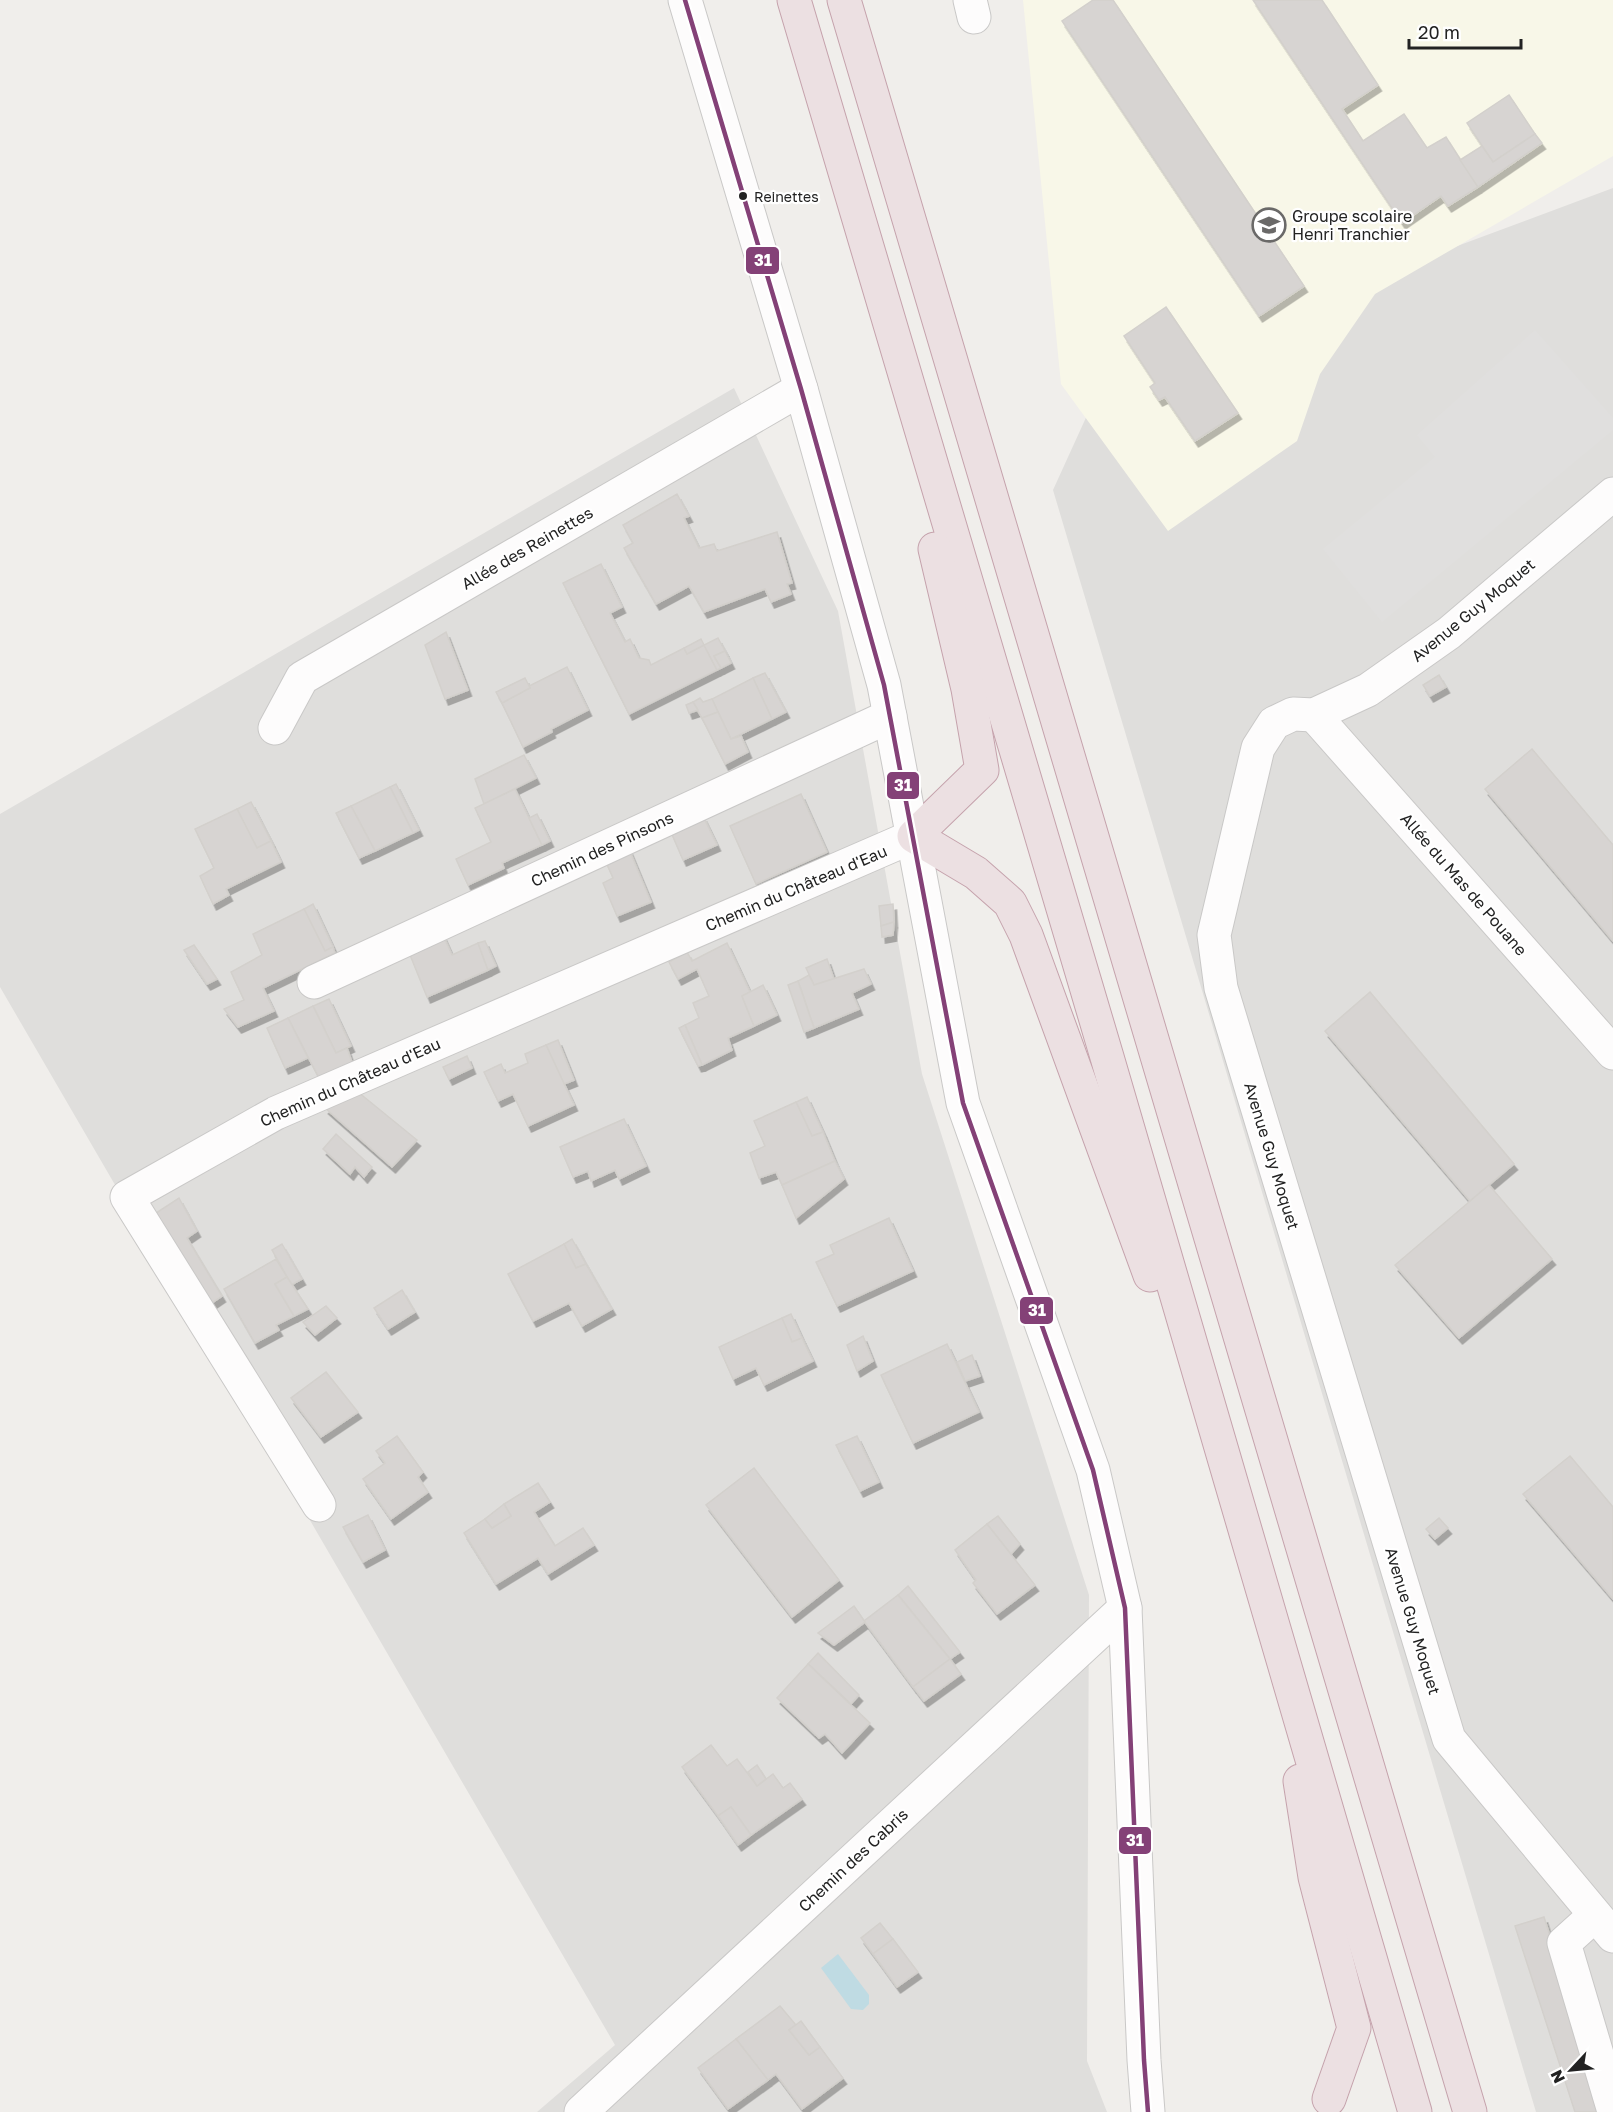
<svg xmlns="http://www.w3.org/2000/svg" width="1613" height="2112" font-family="'Golos Text',sans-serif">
<defs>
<filter id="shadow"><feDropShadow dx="3.5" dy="6" stdDeviation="0" flood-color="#0004"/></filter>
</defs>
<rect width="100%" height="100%" fill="#f0eeeb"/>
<g fill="#dfdedc">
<path d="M1613,188V2112H1536L1053,490L1130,321L1245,325Z"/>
<path d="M734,388L838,611L922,1074L1089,1595L1087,2061L1107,2112H537L615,2045L0,987V814Z"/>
</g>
<path fill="#f8f7e8" d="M1023,0H1613V156L1375,294L1320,374L1297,441L1168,531L1061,384Z"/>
<path fill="#e0dfde" d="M1535,330L1613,418V430L1382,622L1323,549L1435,457L1417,435Z"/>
<path fill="#bfdbe3" d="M838,1954L869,1995V2004L863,2010L851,2009L821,1968Z"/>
<g fill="#d7d4d2" stroke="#d3d0cc" stroke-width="1.5" filter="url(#shadow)">
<path d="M1093,0H1113L1304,286L1259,316L1062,21Z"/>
<path d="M1253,0H1322L1378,85L1342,109L1363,141L1404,114L1427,148L1446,137L1478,187L1448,206L1441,196L1402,223Z"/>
<path d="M1509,95L1535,134L1493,162L1467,123Z"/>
<path d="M1535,134L1542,143L1478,187L1460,160L1482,146L1493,162Z"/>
<path d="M1166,307L1238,413L1195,441L1165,397L1159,400L1150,387L1155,383L1124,336Z"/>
<path d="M677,494L689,516L684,518L699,548L714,544L717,551L777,532L792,583L787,584L791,594L771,602L765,589L704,612L689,586L656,604L624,548L633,543L623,525Z"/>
<path d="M601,564L622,607L610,613L625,642L630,639L639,658L649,660L651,665L684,648L687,654L704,645L717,670L629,714L563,583Z"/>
<path d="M446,632L468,690L445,699L425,645Z"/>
<path d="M718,638L725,651L714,656L721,668L717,670L704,645Z"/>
<path d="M701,639L704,645L687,654L684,648Z"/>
<path d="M725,651L731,663L721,668L714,656Z"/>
<path d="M567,667L588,710L551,729L552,732L523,747L502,703L530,688L529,686Z"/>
<path d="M765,673L786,712L772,719L753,678Z"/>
<path d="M1439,675L1446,687L1430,696L1423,685Z"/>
<path d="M525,678L530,688L502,703L496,692Z"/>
<path d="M753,678L772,719L731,739L712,699Z"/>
<path d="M700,698L703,702L712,699L718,712L702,718L693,702Z"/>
<path d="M693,702L698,710L689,713L686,705Z"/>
<path d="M718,712L731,739L741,736L748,752L725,764L702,718Z"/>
<path d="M1532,749L1613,845V941L1485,789Z"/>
<path d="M524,755L536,778L484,804L475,779Z"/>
<path d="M396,784L419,830L413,833L390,787Z"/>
<path d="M390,787L413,833L375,851L351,806Z"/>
<path d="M515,789L542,845L502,863L504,868L468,885L456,859L491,842L475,808Z"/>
<path d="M801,794L827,852L756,884L730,826Z"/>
<path d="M251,802L271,841L257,848L237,809Z"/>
<path d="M351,806L375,851L359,858L336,813Z"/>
<path d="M237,809L257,848L271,841L281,862L226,889L229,895L213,904L200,876L214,868L195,829Z"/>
<path d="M537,814L550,841L542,845L529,818Z"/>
<path d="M703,816L717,845L683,860L670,830Z"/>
<path d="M629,849L651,902L617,916L603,883L613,878L605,860Z"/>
<path d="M313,904L333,947L325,951L304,909Z"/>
<path d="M893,904L894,922L881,926L879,906Z"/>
<path d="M304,909L325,951L333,947L335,953L263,988L274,1011L238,1027L224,1009L244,1000L231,972L262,955L253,934Z"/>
<path d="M894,922L893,935L882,937L881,926Z"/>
<path d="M443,935L452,955L478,943L488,970L427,997L408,950Z"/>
<path d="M485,941L496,966L488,970L478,943Z"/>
<path d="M727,943L750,992L742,996L754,1026L728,1038L732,1050L702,1065L685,1025L699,1018L693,1003L709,996L697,969L678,979L669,962L687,952L692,961Z"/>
<path d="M194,945L217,979L207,984L184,950Z"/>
<path d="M827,959L834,979L814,985L806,968Z"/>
<path d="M864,969L871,984L852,993L859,1009L814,1028L798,981L809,975L814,985Z"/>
<path d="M798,981L814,1028L804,1032L788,985Z"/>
<path d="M763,985L777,1015L754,1026L742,996Z"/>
<path d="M1370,992L1514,1164L1470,1201L1325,1031Z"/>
<path d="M329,999L351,1046L336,1053L313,1006Z"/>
<path d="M313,1006L336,1053L347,1048L352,1062L319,1078L288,1018Z"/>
<path d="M288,1018L308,1058L285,1068L267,1028Z"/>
<path d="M685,1025L702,1065L698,1066L679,1028Z"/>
<path d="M558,1040L574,1080L564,1084L546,1045Z"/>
<path d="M546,1045L574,1105L528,1126L513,1094L498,1101L484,1072L501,1064L505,1073L528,1063L525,1054Z"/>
<path d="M467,1056L472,1068L449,1079L443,1067Z"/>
<path d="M347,1083L417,1140L392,1167L325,1108Z"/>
<path d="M807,1097L823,1132L812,1136L796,1102Z"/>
<path d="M796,1102L812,1136L823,1132L835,1161L782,1185L776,1172L759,1178L750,1153L765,1146L754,1121Z"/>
<path d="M624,1119L646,1166L619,1179L615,1170L591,1181L588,1171L573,1177L560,1147Z"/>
<path d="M336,1134L372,1167L364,1177L355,1167L350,1174L323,1149Z"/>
<path d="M835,1161L844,1179L796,1218L782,1185Z"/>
<path d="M1489,1185L1552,1259L1459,1338L1395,1265Z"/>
<path d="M179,1198L197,1231L187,1238L222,1296L209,1305L153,1215Z"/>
<path d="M889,1218L913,1271L837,1306L816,1262L834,1254L830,1245Z"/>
<path d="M572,1239L586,1264L576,1268L564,1244Z"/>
<path d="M282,1244L302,1279L293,1284H291L272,1250Z"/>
<path d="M564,1244L576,1268L586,1264L612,1309L582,1326L569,1303L533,1321L508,1274Z"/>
<path d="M276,1259L287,1277L275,1284L294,1316L276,1325L279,1330L255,1343L224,1289Z"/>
<path d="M287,1277L308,1309L294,1316L275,1284Z"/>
<path d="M402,1290L415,1312L388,1329L374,1308Z"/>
<path d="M326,1306L337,1318L315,1335L303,1322Z"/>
<path d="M791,1314L802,1338L792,1342L782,1318Z"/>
<path d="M782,1318L792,1342L802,1338L813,1361L764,1385L756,1368L733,1379L719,1347Z"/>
<path d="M863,1336L873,1361L857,1371L847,1345Z"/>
<path d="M947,1344L979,1412L913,1443L881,1375Z"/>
<path d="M972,1355L980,1376L965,1381L957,1362Z"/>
<path d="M326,1372L358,1412L321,1437L291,1398Z"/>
<path d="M397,1436L423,1472L418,1477L428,1492L391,1519L363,1479L385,1463L376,1451Z"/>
<path d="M857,1436L879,1482L860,1491L836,1445Z"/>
<path d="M1570,1456L1613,1507V1599L1523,1494Z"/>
<path d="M754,1468L839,1580L792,1617L706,1505Z"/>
<path d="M538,1483L550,1502L534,1512L555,1546L583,1528L594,1545L548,1574L538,1558L496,1584L464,1533L485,1519L492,1528L511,1516L504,1504Z"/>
<path d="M504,1504L511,1516L492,1528L485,1519Z"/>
<path d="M368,1515L385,1550L363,1562L343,1527Z"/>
<path d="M998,1516L1020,1544L1011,1554L987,1524Z"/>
<path d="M1439,1518L1448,1528L1435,1539L1426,1529Z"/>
<path d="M987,1524L1035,1585L997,1614L973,1583L976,1580L955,1550Z"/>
<path d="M908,1586L960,1652L950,1659L898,1595Z"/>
<path d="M898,1595L950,1659L913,1687L864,1621Z"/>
<path d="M854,1606L865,1622L834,1645L818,1633Z"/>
<path d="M818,1653L859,1695L851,1704L808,1664Z"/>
<path d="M950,1659L961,1674L924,1701L913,1687Z"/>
<path d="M808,1664L870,1723L842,1753L825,1734L819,1738L777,1698Z"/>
<path d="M711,1745L727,1766L737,1759L757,1786L773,1774L783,1788L790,1783L802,1799L751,1835L731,1807L718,1816L682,1767Z"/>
<path d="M757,1765L766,1779L757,1786L748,1772Z"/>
<path d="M731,1807L751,1835L738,1845L718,1816Z"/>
<path d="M1544,1917L1605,2112H1575L1515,1926Z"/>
<path d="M880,1923L893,1939L873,1954L861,1938Z"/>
<path d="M893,1939L918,1972L897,1987L873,1954Z"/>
<path d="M780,2006L796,2025L789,2030L809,2055L820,2047L843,2078L802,2109L776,2074L768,2080L736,2039Z"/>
<path d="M801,2021L820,2047L809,2055L789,2030Z"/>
<path d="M736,2039L768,2080L728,2109L698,2068Z"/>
</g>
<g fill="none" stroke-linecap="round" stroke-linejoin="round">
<g stroke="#c9c8c7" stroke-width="35">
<g id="minor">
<path d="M685,0L801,389L884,685L963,1103L1093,1470L1125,1608L1144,2060L1148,2112"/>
<path d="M970,0L974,17"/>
<path d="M1613,494L1449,633L1368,690L1314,715L1293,714L1274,723L1258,748L1214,935L1221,988L1449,1739L1613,1936"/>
<path d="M1314,715L1613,1053"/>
<path d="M275,728L302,678L801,389"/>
<path d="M314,982L890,716"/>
<path d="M319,1505L127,1197L276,1113L914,836"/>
<path d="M1595,1915L1564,1943L1613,2108"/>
<path d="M581,2112L1125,1608"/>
</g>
</g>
<g stroke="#c5a2ac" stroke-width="35">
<g id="highway">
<path d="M794,0L1107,1057L1415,2112"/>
<path d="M844,0L1470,2112"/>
<path d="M935,549L968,689L982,770L914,836L976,873L1010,903L1026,935L1150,1275"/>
<path d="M1300,1781L1315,1877L1354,2028L1329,2099"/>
</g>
</g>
<use href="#minor" stroke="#fdfcfc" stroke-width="33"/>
<use href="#highway" stroke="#ece0e2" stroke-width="33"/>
<g stroke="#fff" stroke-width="9">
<path id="bus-1" d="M685,0L801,389L884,685L963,1103L1093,1470L1125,1608L1144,2060L1148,2112"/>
</g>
<use href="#bus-1" stroke="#844177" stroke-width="4.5"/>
</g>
<defs>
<g id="school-ring" transform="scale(1.725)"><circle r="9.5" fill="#fff" stroke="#6a6968" stroke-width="1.5"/><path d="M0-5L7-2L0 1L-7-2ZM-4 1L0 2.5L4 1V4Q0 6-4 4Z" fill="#6a6968"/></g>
</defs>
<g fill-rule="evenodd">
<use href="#school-ring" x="1269" y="225"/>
</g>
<circle fill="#222" stroke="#fff" stroke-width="2" cx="743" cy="196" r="5"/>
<g text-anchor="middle" stroke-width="4.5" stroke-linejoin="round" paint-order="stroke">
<g font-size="14" fill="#222" stroke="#fff" text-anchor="start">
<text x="754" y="202">Reinettes</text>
</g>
<g font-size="16" fill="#222" stroke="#fff" text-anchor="start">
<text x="1292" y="222">Groupe scolaire<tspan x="1292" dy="18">Henri Tranchier</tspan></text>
</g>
<g font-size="16" fill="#222" stroke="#fff">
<text transform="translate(527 548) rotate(-30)" y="6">Allée des Reinettes</text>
<text transform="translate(1473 610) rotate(-39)" y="6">Avenue Guy Moquet</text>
<text transform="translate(602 849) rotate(-25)" y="6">Chemin des Pinsons</text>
<text transform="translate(1464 884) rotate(49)" y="6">Allée du Mas de Pouane</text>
<text transform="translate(796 888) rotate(-23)" y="6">Chemin du Château d'Eau</text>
<text transform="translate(350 1082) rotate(-24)" y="6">Chemin du Château d'Eau</text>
<text transform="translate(1272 1156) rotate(73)" y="6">Avenue Guy Moquet</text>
<text transform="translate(1413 1621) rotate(73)" y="6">Avenue Guy Moquet</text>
<text transform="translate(853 1860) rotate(-43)" y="6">Chemin des Cabris</text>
</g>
</g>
<g stroke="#fff" stroke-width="2">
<rect x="745" y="246" width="35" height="29" rx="6" fill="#844177"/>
<rect x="886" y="771" width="34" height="29" rx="6" fill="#844177"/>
<rect x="1019" y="1296" width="35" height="29" rx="6" fill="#844177"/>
<rect x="1118" y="1826" width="34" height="29" rx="6" fill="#844177"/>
</g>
<g font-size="16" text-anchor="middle" font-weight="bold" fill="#fff">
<text x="763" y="266">31</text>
<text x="903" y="791">31</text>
<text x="1037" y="1316">31</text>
<text x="1135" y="1846">31</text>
</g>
<g transform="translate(1571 2070) rotate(244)" stroke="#ffffff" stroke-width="4.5" paint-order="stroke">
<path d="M0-4.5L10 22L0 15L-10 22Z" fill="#222222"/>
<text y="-9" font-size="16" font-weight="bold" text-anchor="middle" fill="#222222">N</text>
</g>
<path d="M1409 39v9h112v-9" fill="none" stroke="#222222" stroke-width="3"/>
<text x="1418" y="39" font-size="18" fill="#222222" stroke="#ffffff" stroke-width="4.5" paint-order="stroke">20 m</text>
</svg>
